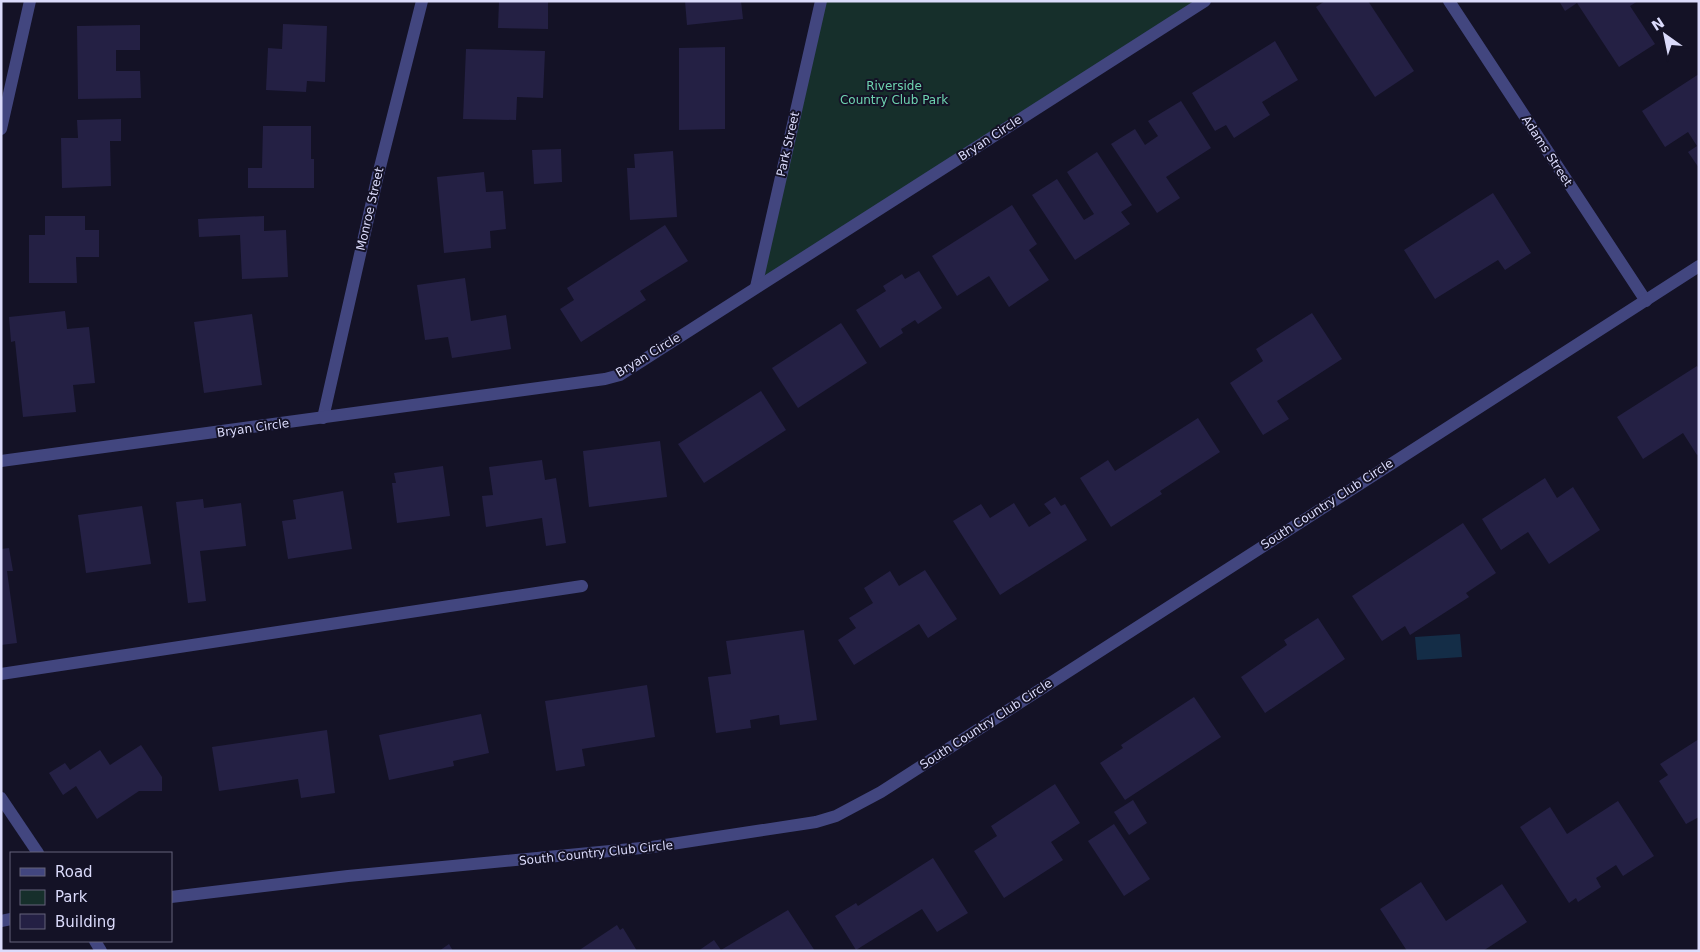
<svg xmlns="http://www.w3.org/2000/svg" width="1700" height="952" font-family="'DejaVu Sans',sans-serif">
<rect width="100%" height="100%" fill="#141226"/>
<path fill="#162f2b" d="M822,1H1205L756,287Z"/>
<path fill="#142d47" d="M1460,634L1462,657L1417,660L1415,637Z"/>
<g fill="#242044">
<path d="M499,1H548V29L498,28Z"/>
<path d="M685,1H741L743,19L687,25Z"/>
<path d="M1325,1H1368L1414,71L1375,97L1316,7Z"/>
<path d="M1559,1H1638L1630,6L1655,44L1619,67L1577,3L1565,11Z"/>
<path d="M283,24L327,26L325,82L307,81L306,92L266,90L268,48L282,49Z"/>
<path d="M140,25V50H116V71H140L141,98L78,99L77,26Z"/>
<path d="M1275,41L1298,80L1262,102L1270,115L1234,138L1226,125L1215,131L1192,93Z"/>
<path d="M725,47V129L679,130V48Z"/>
<path d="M466,49L545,51L543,98L517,97L516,120L463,119Z"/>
<path d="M1699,74V168L1688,152L1697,146L1688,132L1665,147L1642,111Z"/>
<path d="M1181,101L1211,148L1166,177L1180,198L1157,213L1111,144L1135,129L1145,145L1158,136L1148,121Z"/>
<path d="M121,119V141H110L111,186L62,188L61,138H78L77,120Z"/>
<path d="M263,126H311V159H314V188H248V168H262Z"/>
<path d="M561,149L562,182L534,184L532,150Z"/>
<path d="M673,151L677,217L630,220L627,168H635L634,154Z"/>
<path d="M1097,152L1132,205L1121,212L1130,224L1075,260L1032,195L1057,179L1084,220L1094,214L1067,172Z"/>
<path d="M484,172L486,192L503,191L506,229L490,231L491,248L444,253L437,177Z"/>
<path d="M1493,193L1531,253L1505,270L1498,260L1435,299L1404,250Z"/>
<path d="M1012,205L1037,244L1029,250L1049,280L1009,307L989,276L957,296L932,256Z"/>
<path d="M45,216H85V230H99V257H76L77,283H29V235H45Z"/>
<path d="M264,216V231L286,230L288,277L242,279L240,235L199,237L198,219Z"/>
<path d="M665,225L688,261L640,291L646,300L581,342L560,309L574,300L567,288Z"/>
<path d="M919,271L942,308L918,324L915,320L901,329L903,333L880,348L856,310L886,291L883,286L902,274L905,279Z"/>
<path d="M465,278L471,321L506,315L511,349L452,358L448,337L425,340L417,285Z"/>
<path d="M65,311L67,329L89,327L95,383L73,385L76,412L23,417L15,341L11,342L9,317Z"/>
<path d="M1312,313L1342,359L1277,401L1289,419L1263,435L1230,383L1263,361L1256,349Z"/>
<path d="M252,314L262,385L204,393L194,322Z"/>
<path d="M841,323L867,363L798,408L772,368Z"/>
<path d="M1697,366L1699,369V454L1697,455L1683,433L1643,459L1617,417Z"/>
<path d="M761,391L786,430L704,483L678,444Z"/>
<path d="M1198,418L1220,452L1160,491L1162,494L1111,527L1080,478L1108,460L1115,471Z"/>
<path d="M660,441L667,497L589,507L583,451Z"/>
<path d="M542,460L545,480L556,478L566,543L546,546L542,518L486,527L482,496L493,495L489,467Z"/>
<path d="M443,466L450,516L397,523L392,483H396L394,473Z"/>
<path d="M1545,478L1557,498L1573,487L1600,530L1549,564L1528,532L1501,550L1482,519Z"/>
<path d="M343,491L352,549L288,559L282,521L296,519L293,500Z"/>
<path d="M1055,497L1061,506L1065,504L1087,540L1000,595L953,521L981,504L990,518L1014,503L1029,527L1051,513L1044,504Z"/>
<path d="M203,499L204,508L241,503L246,546L200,551L206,601L188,603L176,502Z"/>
<path d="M142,506L151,564L86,573L78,515Z"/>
<path d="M1463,523L1496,573L1466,593L1469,597L1410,635L1405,626L1382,641L1352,596Z"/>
<path d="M9,548L13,571H7L17,643L1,645V549Z"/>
<path d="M925,570L957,619L928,638L919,624L854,665L838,640L856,628L849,618L873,603L864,588L890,571L899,586Z"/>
<path d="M1318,618L1345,659L1265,713L1241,677L1287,645L1284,640Z"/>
<path d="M804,630L817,720L780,725L779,715L750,720L751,728L716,733L708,677L731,674L726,641Z"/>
<path d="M647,685L655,737L582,749L585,766L556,771L545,701Z"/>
<path d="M1194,697L1221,737L1125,800L1100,763L1123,748L1121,745Z"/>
<path d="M481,714L489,753L453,761L454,766L389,780L379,735Z"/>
<path d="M327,730L335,793L301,798L298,779L219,791L212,747Z"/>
<path d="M1699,739V817L1686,824L1659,781L1668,775L1660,764Z"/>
<path d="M141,745L162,777V791H139L97,819L76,786L63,795L49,773L65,763L70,770L100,750L110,765Z"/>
<path d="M1055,784L1080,823L1051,842L1063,860L1004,898L974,851L997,836L991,826Z"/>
<path d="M1133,800L1147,823L1129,835L1114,812Z"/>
<path d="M1618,801L1654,856L1623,876L1616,865L1596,878L1601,887L1578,902L1576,898L1569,903L1520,827L1550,807L1567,834Z"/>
<path d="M1114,824L1150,879L1124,896L1088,841Z"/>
<path d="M933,858L968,913L937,932L922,909L856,950L835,916L856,903L858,906Z"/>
<path d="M1421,882L1446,921L1502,884L1527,922L1483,951H1407L1380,909Z"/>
<path d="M788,910L815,951H698L714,940L721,950Z"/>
<path d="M617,925L620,930L623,928L637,951H578Z"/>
<path d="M449,944L453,951H439Z"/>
</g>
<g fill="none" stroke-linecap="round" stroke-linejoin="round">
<g stroke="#42467f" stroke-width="12">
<path d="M1449,1L1646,301"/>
<path d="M1,129L30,1"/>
<path d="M756,287L821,1"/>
<path d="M323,418L378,175L422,1"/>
<path d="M1,461L605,379L620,375L1205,1"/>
<path d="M1,674L582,586"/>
<path d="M1,798L38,853"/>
<path d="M171,897L348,876L652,847L816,822L836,816L881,792L1699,266"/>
<path d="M1,921L11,919"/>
<path d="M95,941L101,951"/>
</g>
</g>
<g text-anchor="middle" stroke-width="4" stroke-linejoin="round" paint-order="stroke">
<g font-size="12" fill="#6ed4b0" stroke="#141226">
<text x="894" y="90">Riverside<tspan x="894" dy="14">Country Club Park</tspan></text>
</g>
<g font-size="12" fill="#dbdbfb" stroke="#141226">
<text transform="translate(990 138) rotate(-33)" y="4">Bryan Circle</text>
<text transform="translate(788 144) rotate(-77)" y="4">Park Street</text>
<text transform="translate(1547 151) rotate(57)" y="4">Adams Street</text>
<text transform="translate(370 209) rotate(-77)" y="4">Monroe Street</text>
<text transform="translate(648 355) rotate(-31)" y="4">Bryan Circle</text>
<text transform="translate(253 428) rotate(-8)" y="4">Bryan Circle</text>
<text transform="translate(1327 504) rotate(-33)" y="4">South Country Club Circle</text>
<text transform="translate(986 724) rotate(-33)" y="4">South Country Club Circle</text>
<text transform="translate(596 853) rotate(-6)" y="4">South Country Club Circle</text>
</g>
</g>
<rect width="1700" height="952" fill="none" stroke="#dbdbfb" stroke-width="5"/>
<rect x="10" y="852" width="162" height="90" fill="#141226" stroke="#64627b"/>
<rect x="20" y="868" width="25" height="8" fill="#42467f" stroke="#64627b"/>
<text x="55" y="877" font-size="15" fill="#dbdbfb">Road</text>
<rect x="20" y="890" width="25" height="15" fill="#162f2b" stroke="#64627b"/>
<text x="55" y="902" font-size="15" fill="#dbdbfb">Park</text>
<rect x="20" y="914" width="25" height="15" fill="#242044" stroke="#64627b"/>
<text x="55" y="927" font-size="15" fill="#dbdbfb">Building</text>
<g transform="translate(1665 35) rotate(327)" stroke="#141226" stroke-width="4" paint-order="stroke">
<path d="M0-4L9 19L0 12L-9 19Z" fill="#dbdbfb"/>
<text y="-8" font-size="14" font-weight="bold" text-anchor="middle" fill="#dbdbfb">N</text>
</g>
</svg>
